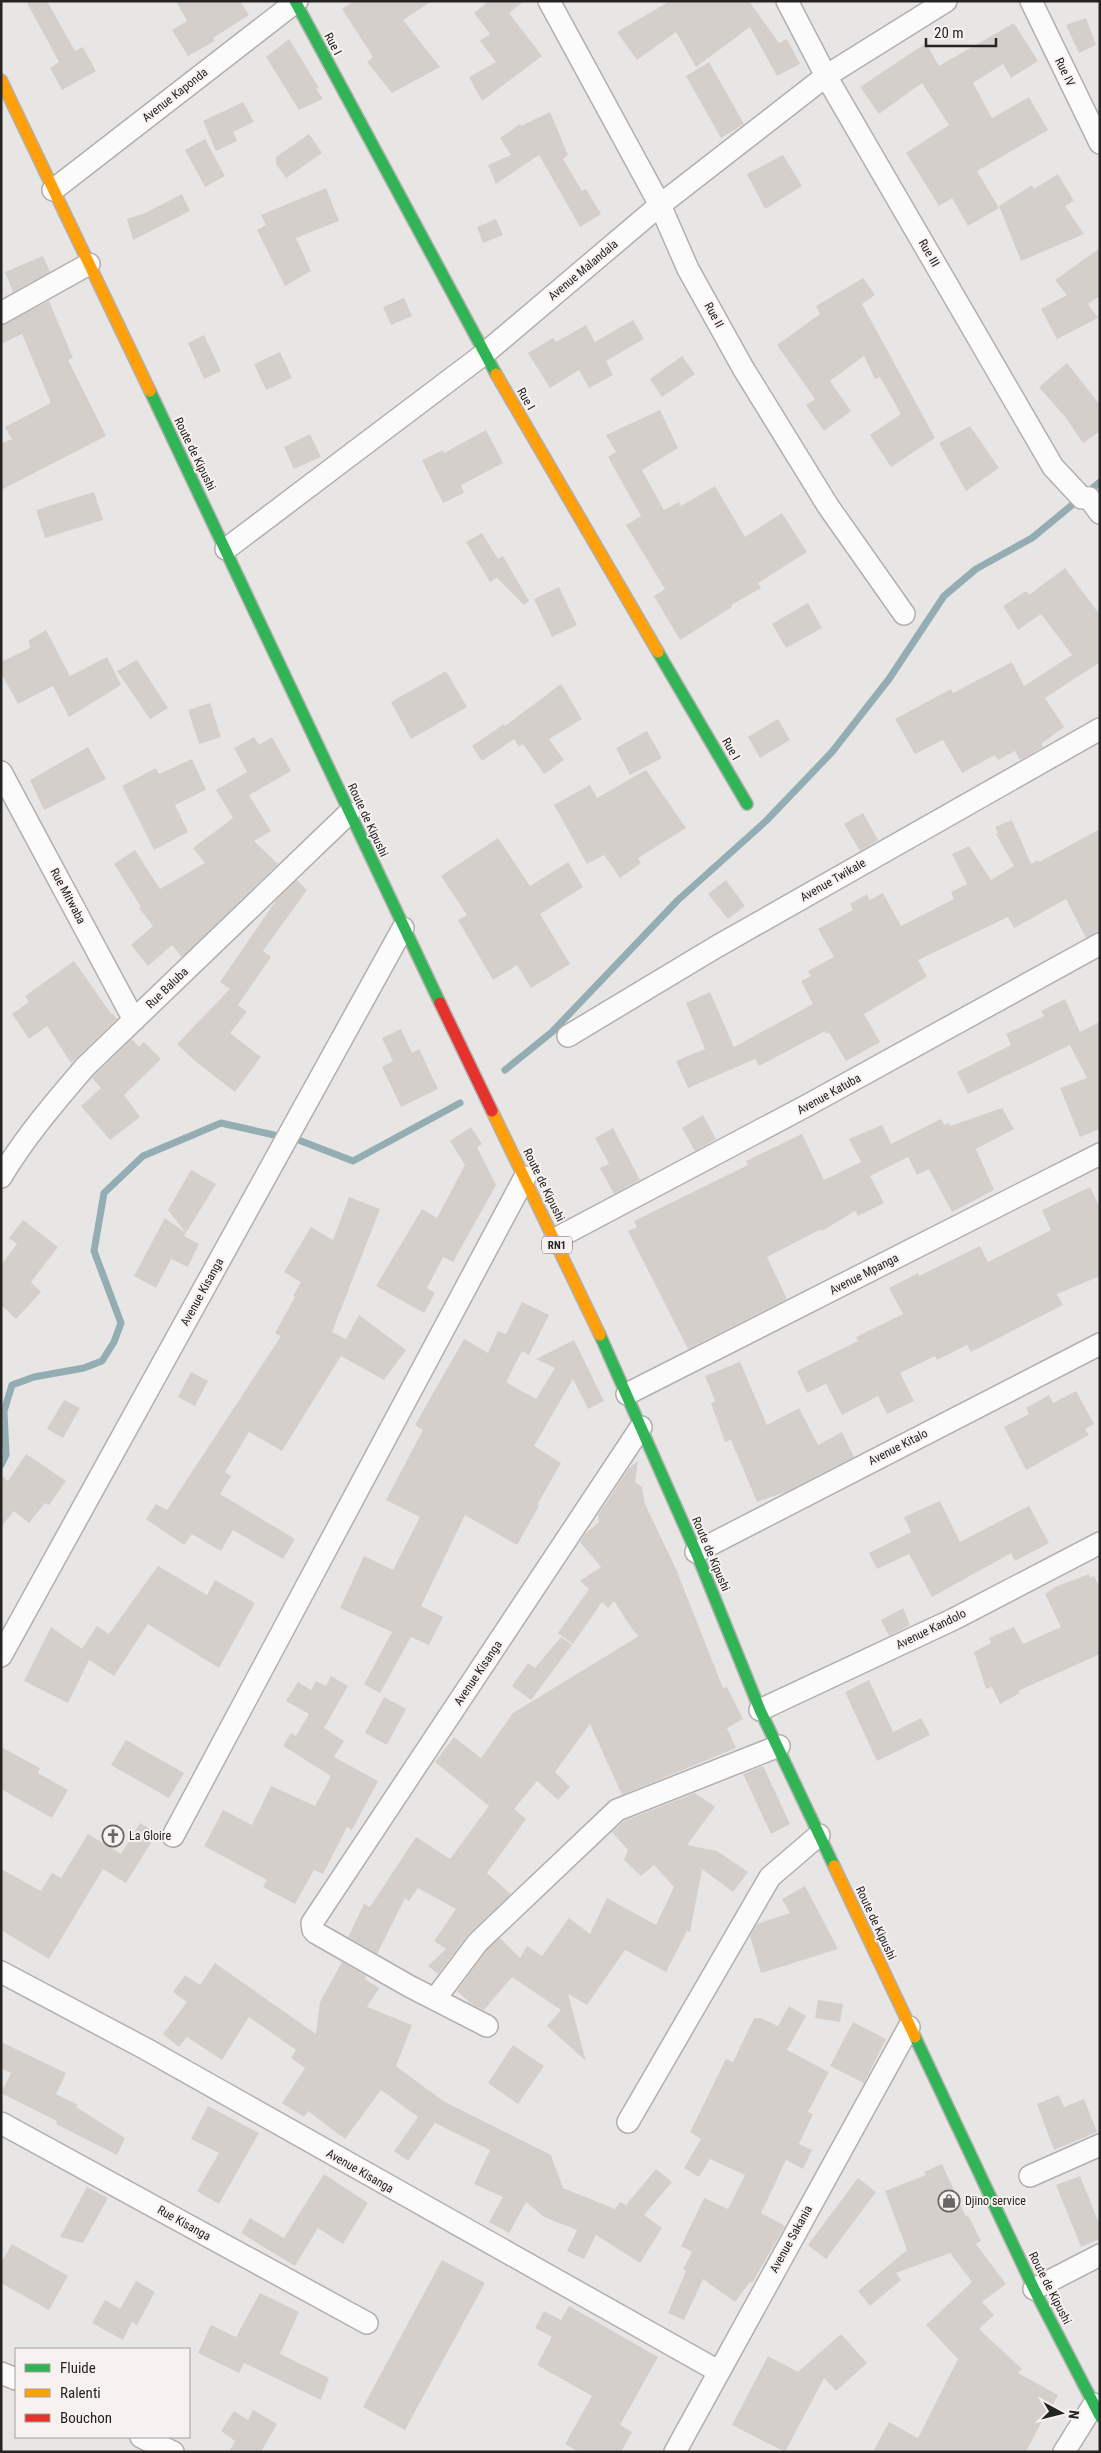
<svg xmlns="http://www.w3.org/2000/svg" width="1101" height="2453" font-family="'Roboto Condensed',sans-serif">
<rect width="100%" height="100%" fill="#e8e6e4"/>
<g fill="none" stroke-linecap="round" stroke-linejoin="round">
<g stroke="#93adb2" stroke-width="7">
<path d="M505,1070L552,1032L678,900L766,821L832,752L889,679L944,596L976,569L1032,538L1100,482"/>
<path d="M301,1141L353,1161L460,1103"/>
<path d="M1,1465L6,1455L4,1411L12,1385L34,1377L84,1368L102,1361L114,1342L121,1323L94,1251L104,1193L143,1156L221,1123L274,1135"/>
</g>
</g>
<g fill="#d5cfcb">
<path d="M26,1H47L75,51L83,47L96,71L62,90L50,68L59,62Z"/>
<path d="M176,1H240L249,15L213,38L215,41L188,56L172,30L187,21Z"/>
<path d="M354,1H432L403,20L440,67L392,93L367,62L373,57L342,9Z"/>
<path d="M489,1H524L509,13L542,56L482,101L469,77L496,62L480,41L490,34L474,13Z"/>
<path d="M670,1H749L779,43L787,39L800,64L777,76L750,27L696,67L676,32L637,60L617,32Z"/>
<path d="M1086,18L1096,45L1079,53L1066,25Z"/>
<path d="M1014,23L1038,61L1011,78L1003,64L973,83L992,118L1029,97L1048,130L977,171L999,208L968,226L952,198L939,206L906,153L949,125L922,83L879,114L860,87L926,43L939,66Z"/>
<path d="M289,39L319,88L316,89L323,99L299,110L266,57Z"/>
<path d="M709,62L744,124L721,138L686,76Z"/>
<path d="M243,102L254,122L233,132L237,141L216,151L203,121Z"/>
<path d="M550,112L568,155L563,159L582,191L586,189L601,214L580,227L539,155L496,184L488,165L511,155L500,138L520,124L521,126Z"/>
<path d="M309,134L322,153L286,178L276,164V157Z"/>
<path d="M205,139L225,176L205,187L185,150Z"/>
<path d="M783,155L802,186L765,209L747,174Z"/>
<path d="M1058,174L1074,201L1065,206L1084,234L1021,261L999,206L1032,185L1034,189Z"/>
<path d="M326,188L339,221L296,238L311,271L285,286L257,230L266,225L261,215Z"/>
<path d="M182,194L190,211L133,240L127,219L145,213Z"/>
<path d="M496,219L503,235L483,243L477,227Z"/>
<path d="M1100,248V296L1088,304L1098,318L1057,339L1041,309L1067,295L1055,280Z"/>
<path d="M43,256L50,272L13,292L5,272Z"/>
<path d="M863,278L875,295L862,304L935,438L891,467L870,435L901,414L880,377L875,379L864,356L830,381L851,411L824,431L806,405L815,399L777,345L820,314L816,306Z"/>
<path d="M404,298L412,316L391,325L383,307Z"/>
<path d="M49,301L73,358L68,360L106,436L1,490V444L12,439L5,427L51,403L22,334L1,344V325Z"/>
<path d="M633,320L644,339L606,361L613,375L589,388L579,370L550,388L528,353L553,338L556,342L586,325L595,342Z"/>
<path d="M204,335L221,371L204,379L188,343Z"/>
<path d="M280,352L292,378L266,390L254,364Z"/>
<path d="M682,356L695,374L662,397L650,379Z"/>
<path d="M1067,363L1100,405V431L1083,443L1066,418L1039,387Z"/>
<path d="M660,410L678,448L642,470L664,510L679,502L681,506L715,486L745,537L782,513L807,552L758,583L761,588L731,605L732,607L680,640L654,596L665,589L626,525L641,516L608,457L616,452L606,435Z"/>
<path d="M970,426L999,468L966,491L939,443Z"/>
<path d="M486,430L503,463L461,485L464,493L443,503L422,460L443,450L444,453Z"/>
<path d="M310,434L321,457L294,469L284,447Z"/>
<path d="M94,492L103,520L45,538L36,510Z"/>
<path d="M482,533L498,559L503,556L529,601L524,605L497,578L490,582L466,542Z"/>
<path d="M1065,568L1100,615V662L1045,698L1064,727L1041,744L1043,747L1020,760L1015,751L998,760L995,755L962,773L943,740L915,754L895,719L951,689L953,693L1012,662L1024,686L1072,655L1041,614L1018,630L1003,606L1026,591L1029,595Z"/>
<path d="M559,587L577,625L552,637L534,599Z"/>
<path d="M808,603L822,628L786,648L772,624Z"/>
<path d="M46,630L70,676L107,657L121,685L69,717L53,686L18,704L1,673V662L30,648L29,640Z"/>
<path d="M137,660L168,708L150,719L117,671Z"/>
<path d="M446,671L467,707L411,739L391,702Z"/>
<path d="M561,684L582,719L549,739L564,760L544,774L523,744L519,747L514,739L482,761L472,746L504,724L505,726Z"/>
<path d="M210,703L221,737L199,744L188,710Z"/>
<path d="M778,719L790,740L760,758L748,737Z"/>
<path d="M647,731L662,758L630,775L616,748Z"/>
<path d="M254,737L259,745L272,737L291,771L249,795L271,831L254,841L278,864L182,957L172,945L148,966L131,945L153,926L139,908L141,907L114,864L135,850L160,889L205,863L193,848L233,818L216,790L247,772L234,748Z"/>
<path d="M88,747L106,779L44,810L30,780Z"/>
<path d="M192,759L206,790L175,805L188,832L154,850L122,786L156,768L159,774Z"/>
<path d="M646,770L686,828L638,858L641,863L620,878L604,855L587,864L554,805L590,785L597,798Z"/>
<path d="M863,813L878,840L860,851L844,824Z"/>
<path d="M1012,820L1031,864L1038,860L1039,862L1100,829V932L1086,938L1066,899L1014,928L1008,917L918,960L927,977L864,1014L880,1042L846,1061L829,1032L826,1034L825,1031L759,1066L755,1059L688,1088L676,1061L705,1049L686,1003L710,992L734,1047L813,1004L801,981L811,976L808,971L834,957L818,929L853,910L850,904L867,894L870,900L883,893L901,926L954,899L951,892L967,884L952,854L969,846L991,880L1014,866L996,834L998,833L995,827Z"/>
<path d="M498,838L530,886L568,862L583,887L540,914L570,964L531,988L517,965L493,980L458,920L467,915L441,876Z"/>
<path d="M297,880L307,890L263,951L271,957L238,1005L247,1012L230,1033L261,1057L235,1092L195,1061L177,1044L230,989L220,982L277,899Z"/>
<path d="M726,880L745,906L728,919L708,894Z"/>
<path d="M74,961L112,1015L113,1014L117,1019L71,1063L47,1026L29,1039L12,1014L29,1002L25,996Z"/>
<path d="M1065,999L1080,1032L1100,1022V1129L1080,1137L1060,1088L1087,1078L1070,1045L968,1094L957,1072L1011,1045L1006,1034L1044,1016L1041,1011Z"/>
<path d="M401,1029L412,1053L419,1049L438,1089L401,1107L382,1067L393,1061L382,1038Z"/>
<path d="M132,1039L139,1047L144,1042L161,1059L124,1095L140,1117L110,1140L81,1106L101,1088L92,1078Z"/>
<path d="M1002,1108L1014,1129L976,1149L994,1190L952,1212L929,1169L917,1175L908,1157L870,1176L884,1203L858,1216L855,1211L822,1231L821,1229L767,1257L787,1299L688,1349L628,1231L637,1227L634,1221L748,1165L746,1161L802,1134L824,1180L861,1162L849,1139L882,1125L891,1144L941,1119L944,1125L949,1123L950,1126Z"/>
<path d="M703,1115L716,1139L695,1151L682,1128Z"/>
<path d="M471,1127L482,1144L477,1147L496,1185L453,1262L443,1257L427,1288L435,1293L424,1313L376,1286L422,1209L437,1218L465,1165L450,1141Z"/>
<path d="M613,1128L640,1180L614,1194L600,1168L609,1164L595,1138Z"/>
<path d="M191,1170L216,1184L186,1233L168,1210Z"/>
<path d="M1090,1187L1100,1208V1276L1057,1294L1063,1305L971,1352L967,1345L937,1360L935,1356L900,1373L914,1401L887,1414L878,1396L842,1415L826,1384L807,1393L797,1371L858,1341L856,1337L903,1314L889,1288L918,1273L919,1276L980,1246L988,1262L1051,1230L1042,1210Z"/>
<path d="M349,1197L380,1209L332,1332L346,1339L359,1315L406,1350L384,1380L341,1356L282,1451L249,1432L225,1472L231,1476L220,1494L295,1539L283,1559L233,1530L221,1551L192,1534L184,1545L146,1519L156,1504L167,1510L281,1336L275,1333L295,1297L293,1296L301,1282L284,1272L311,1227L333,1240Z"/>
<path d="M165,1218L186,1233L184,1236L199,1244L188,1267L171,1259L156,1288L134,1276Z"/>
<path d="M23,1220L58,1247L31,1282L41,1292L16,1319L1,1305V1265L17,1244L9,1238Z"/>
<path d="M522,1302L549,1315L529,1355L522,1351L506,1382L536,1399L555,1368L536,1359L574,1340L604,1401L588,1409L573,1379L534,1446L561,1463L537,1505L539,1506L517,1545L465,1515L421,1606L443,1617L429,1645L411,1637L380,1693L364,1684L392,1632L340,1608L364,1556L393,1570L420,1517L386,1500L423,1430L415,1425L464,1339L488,1353L498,1331L506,1334Z"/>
<path d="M740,1362L767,1425L799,1408L818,1445L842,1432L854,1457L788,1491L757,1502L731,1440L725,1442L711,1403L715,1401L705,1376Z"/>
<path d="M191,1372L208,1381L195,1406L178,1397Z"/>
<path d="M1076,1391L1094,1424L1085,1429L1089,1435L1026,1470L1004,1427L1029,1414L1026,1408L1049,1395L1053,1403Z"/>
<path d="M64,1400L80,1408L63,1438L47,1429Z"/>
<path d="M26,1454L66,1481L49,1505L45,1503L29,1523L14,1511L1,1527V1475L8,1481Z"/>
<path d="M638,1461L635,1482L642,1487L645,1504L676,1569L723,1688L727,1687L743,1719L727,1728L736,1748L622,1795L590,1724L555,1772L570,1787L558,1800L537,1781L514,1809L526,1819L487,1873L511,1894L469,1933L438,1974L428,1966L446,1949L434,1941L456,1909L418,1888L409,1901L405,1898L377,1954L348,1937L364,1904L370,1907L416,1837L450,1859L489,1806L435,1762L454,1737L481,1758L513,1713L639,1636L632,1629L614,1601L608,1608L602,1602L573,1644L558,1633L589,1589L580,1581L601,1567L580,1542L585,1534L599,1522L598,1515L629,1468Z"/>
<path d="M940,1501L960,1542L1029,1506L1049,1543L1015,1561L1011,1553L932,1597L909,1554L877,1569L869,1553L911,1532L904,1517Z"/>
<path d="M158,1566L207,1595L215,1580L255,1603L219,1668L148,1624L114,1676L89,1660L68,1703L24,1681L51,1627L82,1649L97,1626L109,1634Z"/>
<path d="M1089,1574L1090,1578L1094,1576L1100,1588V1654L1018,1691L1020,1693L1000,1704L992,1687L986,1689L974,1652L991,1643L989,1638L1014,1627L1023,1644L1061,1627L1045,1594L1055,1587Z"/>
<path d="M903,1608L910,1625L889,1636L881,1620Z"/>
<path d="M561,1637L572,1645L531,1700L512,1686L528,1663L535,1668Z"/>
<path d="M331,1676L348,1686L324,1728L344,1741L334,1757L378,1781L352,1830L347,1827L323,1874L314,1870L295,1904L263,1887L267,1880L204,1846L223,1810L252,1825L271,1786L315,1806L331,1776L283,1746L291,1733L296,1736L309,1714L286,1701L298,1682L311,1690L316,1681L326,1686Z"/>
<path d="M869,1680L893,1732L921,1718L930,1735L877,1761L845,1692Z"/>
<path d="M384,1697L406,1709L387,1745L365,1733Z"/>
<path d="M126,1740L184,1773L169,1798L111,1765Z"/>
<path d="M1,1747L40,1768L38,1773L68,1790L52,1818L1,1789Z"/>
<path d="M763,1766L790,1824L771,1834L743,1774Z"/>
<path d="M695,1793L715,1807L687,1845L717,1851L748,1872L733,1892L702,1869L690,1932L687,1931L666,1972L625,1950L587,2005L568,1994L586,2061L547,2026L561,2010L512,1977L484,2010L473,2005L457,1991L487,1950L500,1938L520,1958L527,1946L542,1956L569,1918L590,1934L607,1898L656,1925L674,1887L654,1865L641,1876L624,1860L628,1850L612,1832L624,1821Z"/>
<path d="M140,1823L157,1833L126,1883L103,1869L49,1959L1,1930V1869L41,1891L52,1873L61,1878L88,1834L121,1854Z"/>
<path d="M805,1886L838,1949L761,1973L750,1936L757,1924L790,1913L782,1899Z"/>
<path d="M342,1962L366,1976L365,1979L379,1988L367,2007L412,2025L396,2066L443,2101L551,2155L563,2188L615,2209L620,2202L626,2205L656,2169L672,2182L644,2215L662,2228L640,2263L596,2235L584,2259L567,2251L577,2230L544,2217L526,2202L509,2233L489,2222L503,2197L474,2184L490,2150L435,2123L408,2161L394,2151L418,2117L381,2090L345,2139L308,2111L304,2117L282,2103L305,2068L291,2058L296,2050L249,2017L222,2060L187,2037L179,2047L163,2034L187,2002L173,1992L185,1975L200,1985L215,1963L316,2034L320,2002Z"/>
<path d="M818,2000L843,2004L840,2022L815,2018Z"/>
<path d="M789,2006L806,2016L787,2050L829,2072L808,2112L813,2114L799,2144L812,2150L803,2169L786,2160L761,2213L785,2226L752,2283L750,2282L735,2302L703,2279L684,2320L668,2313L686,2271L683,2269L692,2252L681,2246L704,2198L728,2209L745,2175L710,2159L699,2177L684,2168L701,2139L690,2132L726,2059L733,2062L754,2018H761L778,2026Z"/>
<path d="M853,2022L886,2039L864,2083L830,2066Z"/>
<path d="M1,2042L66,2073L56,2094L78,2105L76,2107L125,2138L117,2155L56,2124L57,2121L1,2093L11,2073L1,2068Z"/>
<path d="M513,2045L544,2066L518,2104L488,2083Z"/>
<path d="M1059,2095L1064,2107L1084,2099L1097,2132L1054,2150L1037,2104Z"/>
<path d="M208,2106L259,2133L219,2204L197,2191L219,2153L191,2139Z"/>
<path d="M942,2164L966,2217L968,2215L981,2241L976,2244L1006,2284L982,2302L994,2315L979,2329L1022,2369L1018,2373L1058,2395L1048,2414L1046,2413L1026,2452H873L889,2422L918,2438L958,2359L926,2325L972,2282L950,2253L896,2273L901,2280L870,2306L858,2291L907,2250L885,2191L926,2175L924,2172Z"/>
<path d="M324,2174L368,2203L343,2244L318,2228L295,2266L241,2233L250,2218L284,2238Z"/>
<path d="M1080,2176L1100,2226V2239L1081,2247L1056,2185Z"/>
<path d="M858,2178L876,2192L826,2259L808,2245Z"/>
<path d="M87,2187L108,2198L83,2243L60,2237Z"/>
<path d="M12,2244L68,2276L49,2310L1,2283V2263Z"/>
<path d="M442,2260L485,2283L405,2430L363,2407Z"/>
<path d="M136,2281L155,2292L137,2325L132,2322L123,2340L92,2323L105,2300L120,2309Z"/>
<path d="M260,2293L299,2312L280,2354L329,2378L321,2400L244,2363L239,2373L198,2353L211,2325L236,2337Z"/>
<path d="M569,2306L658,2357L620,2425L632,2432L621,2452H579L565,2444L592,2396L537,2365L552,2337L535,2328L544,2311L561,2320Z"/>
<path d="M841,2334L867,2363L836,2391L824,2378L785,2452L732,2425L768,2356L798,2372Z"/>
<path d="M253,2410L277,2424L261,2452H229L235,2441L221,2431L234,2411L248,2420Z"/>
</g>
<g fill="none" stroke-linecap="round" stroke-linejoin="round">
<g stroke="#b2b0ae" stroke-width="24">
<g id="street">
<path d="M549,1L660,205L688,269L743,368L828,506L904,614"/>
<path d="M787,1L826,76L1053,467L1082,498H1089"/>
<path d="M1031,1L1100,143"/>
<path d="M53,190L297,1"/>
<path d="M1,313L89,264"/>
<path d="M1089,498L1100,513"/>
<path d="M226,549L484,354L660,205L826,76L946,1"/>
<path d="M1,772L134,1020"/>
<path d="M568,1036L716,947L1100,729"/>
<path d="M1,1177C25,1137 55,1102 85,1067L349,813"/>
<path d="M555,1239L806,1106L1100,944"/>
<path d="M627,1394L1100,1154"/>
<path d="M696,1552L1100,1344"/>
<path d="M1,1656L403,928"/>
<path d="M760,1710L954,1619L1100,1543"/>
<path d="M173,1836L525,1177"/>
<path d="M1,1972L146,2049L718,2371"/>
<path d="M435,1999L478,1942L617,1810L779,1746"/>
<path d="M487,2026L409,1986L316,1933L313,1930L312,1923L641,1427"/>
<path d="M628,2122L770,1877L819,1835"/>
<path d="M1,2123L367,2323"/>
<path d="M1030,2176L1100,2145"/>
<path d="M1034,2289L1100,2255"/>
<path d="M1,2373L16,2379"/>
<path d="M141,2437L173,2452"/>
<path d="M675,2452L909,2027"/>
<path d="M1064,2452L1094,2404"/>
</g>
</g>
<g stroke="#b2b0ae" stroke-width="14">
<g id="fast">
<path d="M295,1L496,374"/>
<path d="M150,391L440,1003"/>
<path d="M658,652L747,804"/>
<path d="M600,1335L696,1552L760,1710L834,1866"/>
<path d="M915,2037L1034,2289L1100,2416"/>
</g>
</g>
<g stroke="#b2b0ae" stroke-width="14">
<g id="slow">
<path d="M1,80L150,391"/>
<path d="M496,374L658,652"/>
<path d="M492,1111L600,1335"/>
<path d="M834,1866L915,2037"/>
</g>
</g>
<g stroke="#b2b0ae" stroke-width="14">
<path id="jam" d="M440,1003L492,1111"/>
</g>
<use href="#street" stroke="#fcfbfb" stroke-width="21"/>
<use href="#fast" stroke="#30b455" stroke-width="11"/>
<use href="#slow" stroke="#ff9f0a" stroke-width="11"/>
<use href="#jam" stroke="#e5322d" stroke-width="11"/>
</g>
<defs>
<g id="church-ring" transform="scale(1.125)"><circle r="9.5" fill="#f7f2ef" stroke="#6a6867" stroke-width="1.5"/><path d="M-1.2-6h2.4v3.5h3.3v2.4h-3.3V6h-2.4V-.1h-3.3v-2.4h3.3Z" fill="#6a6867"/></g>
<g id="shop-ring" transform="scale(1.125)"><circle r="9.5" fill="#f7f2ef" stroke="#6a6867" stroke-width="1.5"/><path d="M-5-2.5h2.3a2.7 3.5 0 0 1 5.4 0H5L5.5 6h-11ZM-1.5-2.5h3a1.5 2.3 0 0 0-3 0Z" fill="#6a6867"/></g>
</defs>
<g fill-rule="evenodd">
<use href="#church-ring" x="113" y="1836"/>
<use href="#shop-ring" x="949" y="2201"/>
</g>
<g text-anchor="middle" stroke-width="4" stroke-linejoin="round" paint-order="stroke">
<rect fill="#f7f2ef" stroke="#656260" stroke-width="1" x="542" y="1236.5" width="30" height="17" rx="4"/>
<g font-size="11" font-weight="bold" fill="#262423">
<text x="557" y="1249">RN1</text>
</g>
<g font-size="12" fill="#262423" stroke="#f7f2ef">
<text transform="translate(333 44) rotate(62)" y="4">Rue I</text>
<text transform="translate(1065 72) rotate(64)" y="4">Rue IV</text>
<text transform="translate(175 95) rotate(-38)" y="4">Avenue Kaponda</text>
<text transform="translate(929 253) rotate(60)" y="4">Rue III</text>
<text transform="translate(583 270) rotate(-40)" y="4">Avenue Malandala</text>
<text transform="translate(714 315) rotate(61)" y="4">Rue II</text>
<text transform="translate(526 399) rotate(60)" y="4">Rue I</text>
<text transform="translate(195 454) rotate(64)" y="4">Route de Kipushi</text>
<text transform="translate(731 749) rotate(60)" y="4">Rue I</text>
<text transform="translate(368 820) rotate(65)" y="4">Route de Kipushi</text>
<text transform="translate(833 880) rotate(-30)" y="4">Avenue Twikale</text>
<text transform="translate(68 896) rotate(62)" y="4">Rue Mitwaba</text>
<text transform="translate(167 988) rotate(-44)" y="4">Rue Baluba</text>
<text transform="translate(829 1094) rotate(-29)" y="4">Avenue Katuba</text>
<text transform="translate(544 1185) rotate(64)" y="4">Route de Kipushi</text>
<text transform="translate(864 1274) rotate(-27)" y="4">Avenue Mpanga</text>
<text transform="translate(202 1292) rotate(-61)" y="4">Avenue Kisanga</text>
<text transform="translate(898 1447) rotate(-27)" y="4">Avenue Kitalo</text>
<text transform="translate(711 1554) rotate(67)" y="4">Route de Kipushi</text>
<text transform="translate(931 1629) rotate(-26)" y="4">Avenue Kandolo</text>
<text transform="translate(478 1673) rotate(-56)" y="4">Avenue Kisanga</text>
<text transform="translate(876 1923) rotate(65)" y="4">Route de Kipushi</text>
<text transform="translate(360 2171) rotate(30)" y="4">Avenue Kisanga</text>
<text transform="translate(184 2223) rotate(29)" y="4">Rue Kisanga</text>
<text transform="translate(791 2239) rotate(-61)" y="4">Avenue Sakania</text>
<text transform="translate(1050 2288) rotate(63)" y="4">Route de Kipushi</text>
</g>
<g font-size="12" fill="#262423" stroke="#f7f2ef" text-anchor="start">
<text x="129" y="1840">La Gloire</text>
<text x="965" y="2205">Djino service</text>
</g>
</g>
<rect width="1101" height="2453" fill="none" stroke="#262423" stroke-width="5"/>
<rect x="15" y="2348" width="175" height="90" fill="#f7f2ef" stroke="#a3a09d"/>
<rect x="25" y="2364" width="25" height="8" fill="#30b455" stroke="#a3a09d"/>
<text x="60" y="2373" font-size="15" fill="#262423">Fluide</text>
<rect x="25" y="2389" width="25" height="8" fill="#ff9f0a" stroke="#a3a09d"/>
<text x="60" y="2398" font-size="15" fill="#262423">Ralenti</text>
<rect x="25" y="2414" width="25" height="8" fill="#e5322d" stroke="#a3a09d"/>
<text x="60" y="2423" font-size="15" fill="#262423">Bouchon</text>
<g transform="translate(1061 2413) rotate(97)" stroke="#f7f2ef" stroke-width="4" paint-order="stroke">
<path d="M0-4L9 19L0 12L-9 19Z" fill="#262423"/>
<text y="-8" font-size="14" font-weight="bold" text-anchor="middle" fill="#262423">N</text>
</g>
<path d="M926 38v8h70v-8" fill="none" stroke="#262423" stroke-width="2.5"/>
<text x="934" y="38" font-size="15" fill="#262423" stroke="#f7f2ef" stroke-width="4" paint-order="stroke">20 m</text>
</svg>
